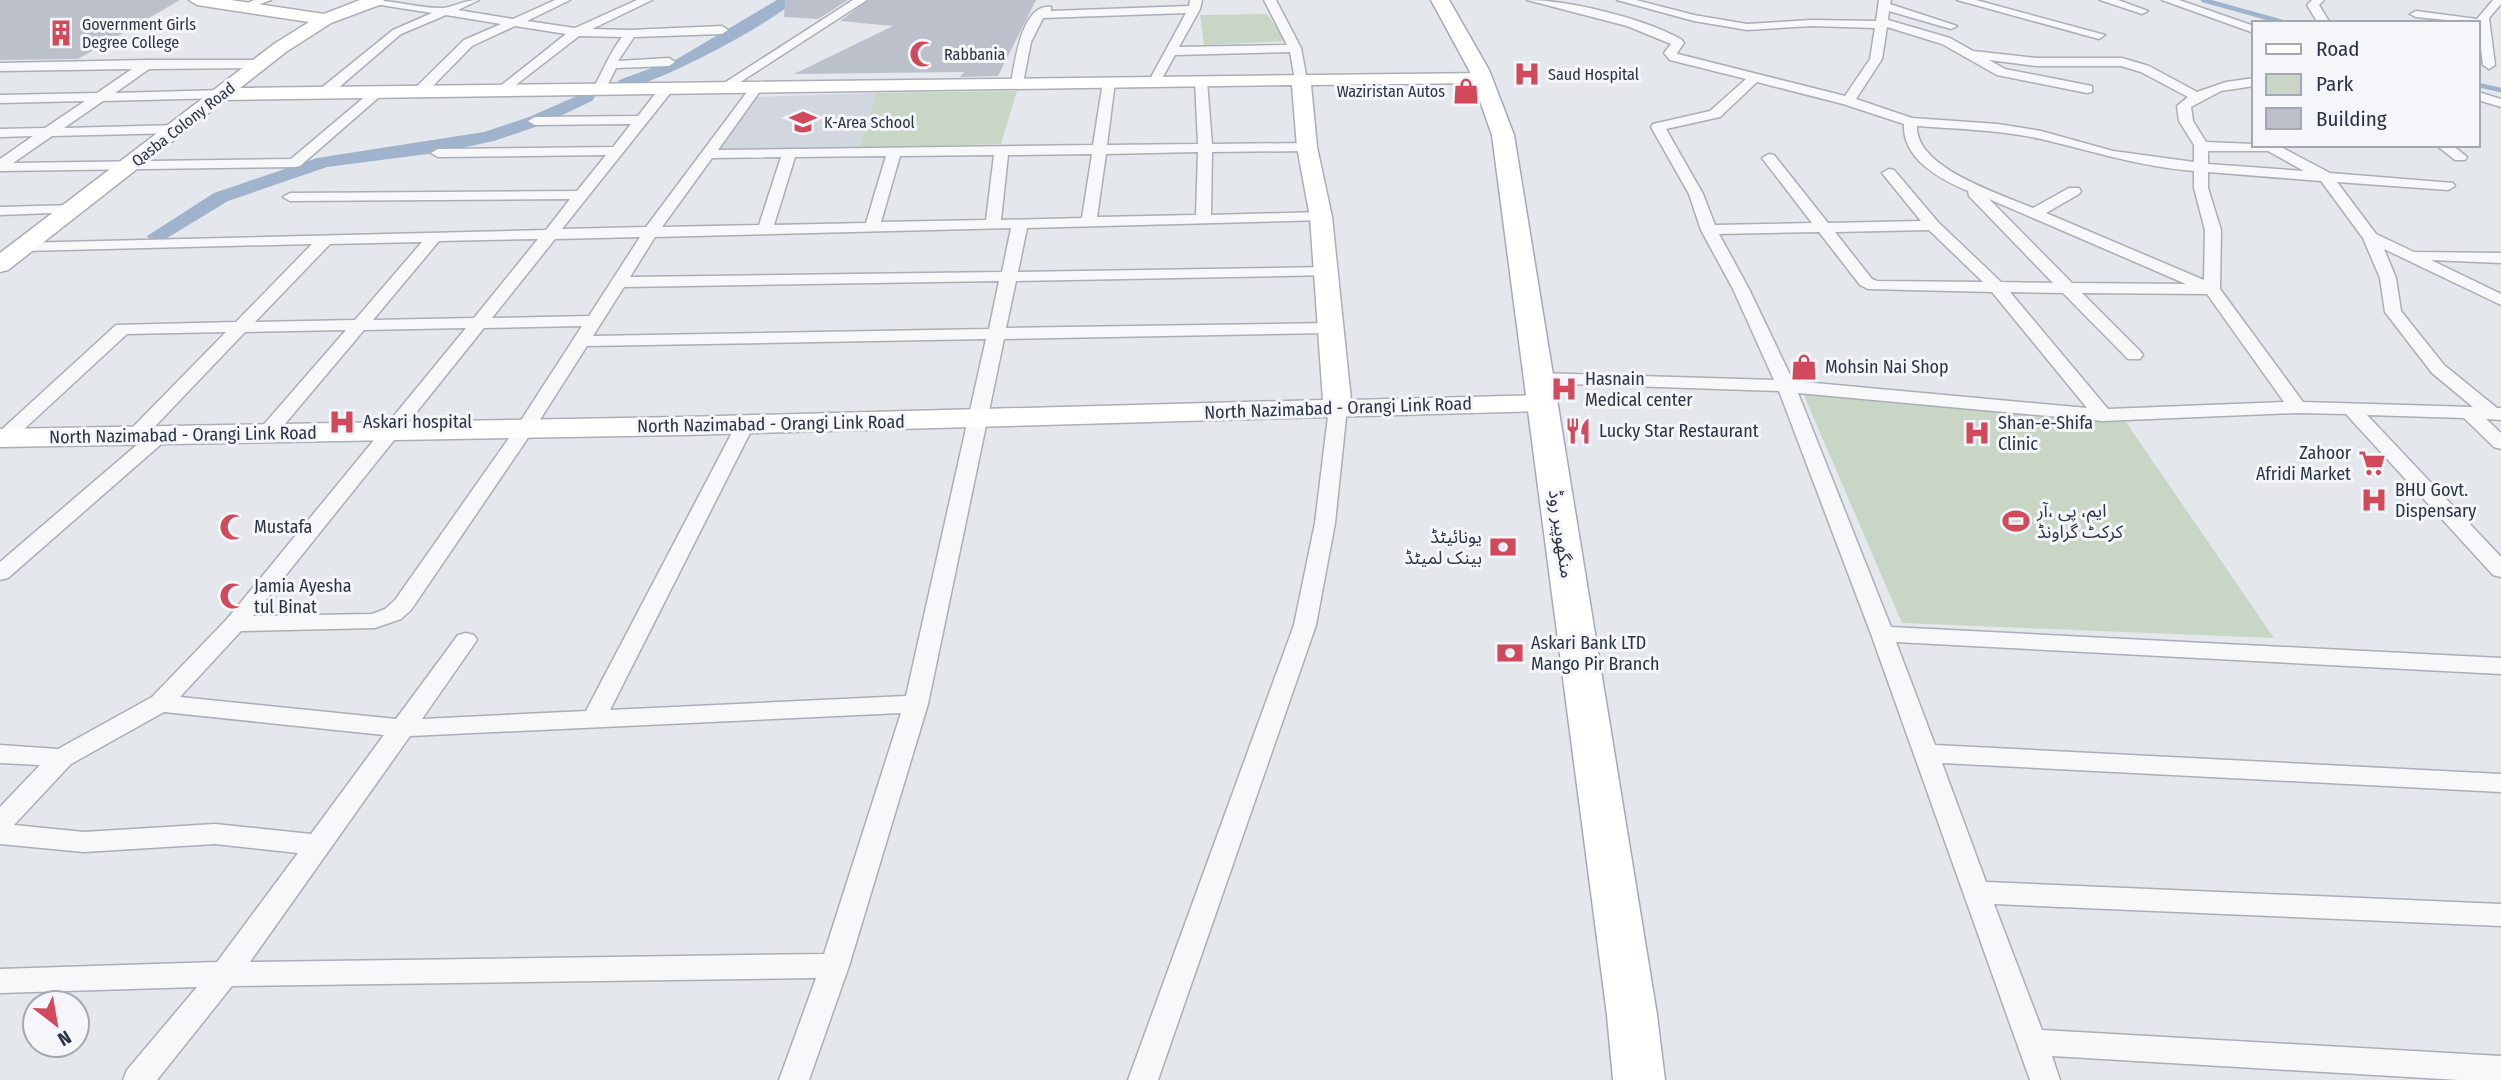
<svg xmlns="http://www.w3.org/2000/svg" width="2501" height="1080" font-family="'Fira Sans Condensed','Noto Sans Arabic',sans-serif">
<rect width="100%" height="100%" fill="#e4e7ec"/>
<path fill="#d2d6de" d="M876,93L860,148L718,149L757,97Z"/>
<g fill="#c9d6c5">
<path d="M1267,14L1286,41L1204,45L1200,15Z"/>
<path d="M1017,91L1001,144L860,148L876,93Z"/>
<path d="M1803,393L2119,412L2274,638L1902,623Z"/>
</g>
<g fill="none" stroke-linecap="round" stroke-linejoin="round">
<g stroke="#9fb4cc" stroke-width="4.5">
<path d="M2203,0L2286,23"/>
<path d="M2478,85L2501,90"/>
</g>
<g fill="#9fb4cc" fill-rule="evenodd">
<path d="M777,0H795C778,20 643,93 619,88L617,84L619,80L677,59Z"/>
<path d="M586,92L592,93L595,97L592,101L541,125L494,141L443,152L327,167L228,201L164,240H150L147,236L214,193L317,158L484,132L529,117Z"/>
</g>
</g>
<g fill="#bbc0ca">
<path d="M0,0H180L78,59L0,60Z"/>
<path d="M785,0H848L818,19L784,17Z"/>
<path d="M869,0H1036L998,76L960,77L964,72L794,74L893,26L840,21Z"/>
</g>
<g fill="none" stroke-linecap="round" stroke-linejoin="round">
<g stroke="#a9aeb7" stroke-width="3">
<g id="street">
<path d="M254,0H271L245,10L239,7Z"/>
<path d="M369,0C393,0 417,8 441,8C452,8 463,0 479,0L458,10L513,19L555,0H570L527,21L575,28L637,0H652L592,29L630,30L722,26L728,30L722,34L634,37L618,61L669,58L675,62L669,66L616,68L604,92L599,93L593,89C603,71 609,54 622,37L579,36L504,94L499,93V87L566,34L515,26L472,46L425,94H415V88L464,40L501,24L446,15L401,34L330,95H320V89L393,30L432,13L374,4Z"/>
<path d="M853,0H867L728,90H720L718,87Z"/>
<path d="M1190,0H1202L1200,9L1179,47L1287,45L1264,0H1276L1301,48L1307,80L1305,83L1301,84L1295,80L1290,52L1175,55L1159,84H1151L1149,81L1186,13L1043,18L1031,42L1023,83L1017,87L1011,83C1015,61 1022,3 1051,7V11L1189,6Z"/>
<path d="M1527,0C1569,0 1647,19 1682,40L1684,43L1677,53L1678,54L1845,96L1870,59L1875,28L1812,26L1747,30L1694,21L1617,0H1636L1694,15L1747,24L1812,20L1876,21L1879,0H1891L1890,4L1957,26L1951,29L1889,11L1888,20L1950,38L1973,51L2037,58H2122L2149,66L2197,92L2226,82L2254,78V86L2221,91L2191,107L2193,121L2206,142L2277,145L2330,173L2453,183L2455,186L2448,190L2337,182L2376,234L2414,252L2501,253V263L2431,260L2501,294V305L2384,249L2396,278L2401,311L2444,365L2497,408H2501V420L2486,419L2501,433V449L2494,447L2464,418L2367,415L2501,557V577L2493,575L2346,414L2297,413L2103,421L1798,393L1891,627L2501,658V674L1896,642L1935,745L2501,774V792L1942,763L1986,882L2501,904V926L1994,904L2042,1030L2501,1056V1080H2459L2052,1056L2060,1080H2030L1871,634L1779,391L1538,383L1529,378L1538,373L1774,380L1733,289L1701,230L1689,194L1651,127L1653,124L1710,111L1746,79L1670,60L1664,53L1671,44L1627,26ZM1887,27L1942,44L1997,75L2087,93L2092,92V86L2005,69L1989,60L2037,66H2121L2141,72L2188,97L2177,106L2179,121L2194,145V162L2113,151L2041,131L1998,124L1912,118L1856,99L1882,59ZM1757,82L1843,104L1904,124C1902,159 1940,179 1968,191L1969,196L2053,283L2001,282L1938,222L1894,170L1889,169L1882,173L1921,221L1828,223L1774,155L1769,154L1762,158L1812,223L1715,225L1703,194L1666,129L1720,117ZM1917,126C1958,129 2001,130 2041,139C2092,151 2141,167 2194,171V188L2205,230L2204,280L2046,213L2079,194L2081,191L2079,188H2069L2033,208C2001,194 1915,168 1917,126ZM2208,151H2268L2304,171L2208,164ZM2208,172L2321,181L2363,238L2380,278L2385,312L2432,373L2473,407L2303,402L2220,289L2221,230L2208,188ZM1989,199L2186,284L2072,283ZM1929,230L1983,282L1877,281L1872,279L1835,232ZM1819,232L1860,285L1868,289L1992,292L2087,408L1793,381L1749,289L1719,234ZM2010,292L2063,293L2128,359H2140L2143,355L2140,351L2082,293L2207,294L2284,402L2108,409Z"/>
<path d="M1957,0H1976L2105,35L2099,39Z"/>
<path d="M2100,0H2118L2148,11L2142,14Z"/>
<path d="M2162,0H2179L2254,26V33Z"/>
<path d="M2312,0H2324L2319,5L2330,23H2318L2307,5Z"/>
<path d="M2493,0H2501V4L2489,18L2495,65L2489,69L2483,65L2478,23L2416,17L2410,14L2416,11L2477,19Z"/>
<path d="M148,60H261L267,64L261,68L149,69L115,93L223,90L229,94L223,98L103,101L64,128L178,125L185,129L178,133L52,136L13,163L291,159L374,89H384L385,92L300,166L295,167L0,171V159L33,136L0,137V129L45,128L85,101L0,103V95L97,93L132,69L0,71V63Z"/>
<path d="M1201,77L1207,81L1212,144L1307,143L1314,147L1307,151L1212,152L1211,215L1321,212L1326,214L1329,217L1326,220L1027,228L1018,272L1326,267L1334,272L1332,275L1016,281L1006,328L1331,323L1340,328L1331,333L1004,339L928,704L849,966L809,1080H779L816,978L232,986L157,1080H123L127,1070L197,987L0,993V969L217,962L298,853L215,844L84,852L0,844V807L40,765L0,763V745L58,749L152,697L227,619L466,328L364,330L273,438L266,440L256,434L259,430L346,330L245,332L142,440L135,442L125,436L128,432L226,332L127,334L10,442L0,443V431L116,325L236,322L312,244L25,251L17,246L19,243L546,230L570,199L290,201L283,197L290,193L577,191L606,155L438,157L431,153L438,149L613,147L631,124L535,125L528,121L535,117L638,116L662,85H672V91L562,229L646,227L753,84H761L763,87L718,150L1093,145L1103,82L1109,78L1115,82L1107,145L1198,144L1195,81ZM1198,152L1196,215L1097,217L1106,154ZM1092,154L1082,218L1001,220L1008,155ZM994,155L986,220L881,222L900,156ZM886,156L866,223L774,225L795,157ZM781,157L759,225L662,227L712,158ZM1011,228L1002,272L630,277L655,237ZM640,237L589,316L492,318L555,239ZM538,239L474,318L373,320L439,241ZM422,242L355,320L255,322L330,244ZM999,281L989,329L593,336L624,287ZM582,326L516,428L395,600L385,609L372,614L253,616L484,328ZM986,339L906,696L610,710L754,425L745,419L736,425L586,711L422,719L477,640L474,635L466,633L458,635L396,719L180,697L241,631L375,628L401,619L411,610L534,429L587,346ZM164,712L384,735L311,834L215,824L84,832L14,825L71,764ZM901,713L824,954L250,962L410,736Z"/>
<path d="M2478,92L2501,99V107L2478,100Z"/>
<path d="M2436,145H2452L2467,157L2465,160H2455Z"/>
<path d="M74,205L81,209L79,212L0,215V207Z"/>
<path d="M1338,402L1347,408L1335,523L1316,625L1158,1080H1128L1294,625L1315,523L1329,408Z"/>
<path d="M160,429L170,435L167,439L8,578L0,580V562L153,431Z"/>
</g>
</g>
<g stroke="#a9aeb7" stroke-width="3">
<path id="secondary" d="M189,0H231L324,14L360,0H384L382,4L331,23L286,52L240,88L1488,73L1490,77L1481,83L1311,85L1317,147L1332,217L1351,400L1542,395L1552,397L1556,403L1552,409L1542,411L683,435L0,447V429L683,417L1323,400L1310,217L1297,147L1292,85L225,100L8,270L0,272V253L274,44L309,22L197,5Z"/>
</g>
<g stroke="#a3abb8" stroke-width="3">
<path id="primary" d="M1431,0H1449L1489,70L1514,135L1657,1015L1665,1080H1613L1607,1015L1492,135L1469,70Z"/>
</g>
<use href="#street" fill="#f7f8fa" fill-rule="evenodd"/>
<use href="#secondary" fill="#fff" fill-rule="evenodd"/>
<use href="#primary" fill="#fff" fill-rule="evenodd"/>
</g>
<defs>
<g id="building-bare" transform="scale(2.1)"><path d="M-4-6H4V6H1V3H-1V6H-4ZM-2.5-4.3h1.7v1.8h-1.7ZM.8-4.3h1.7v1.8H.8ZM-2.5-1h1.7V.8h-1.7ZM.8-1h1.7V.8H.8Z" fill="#d1495b" stroke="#f4f6f9" stroke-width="2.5" paint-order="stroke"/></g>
<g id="mosque-bare" transform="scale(2.1)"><path d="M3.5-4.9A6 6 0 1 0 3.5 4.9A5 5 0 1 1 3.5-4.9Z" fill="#d1495b" stroke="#f4f6f9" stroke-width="2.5" paint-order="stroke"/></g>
<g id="hospital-bare" transform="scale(2.1)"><path d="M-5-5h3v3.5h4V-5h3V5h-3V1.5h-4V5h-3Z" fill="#d1495b" stroke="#f4f6f9" stroke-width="2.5" paint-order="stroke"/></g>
<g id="shop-bare" transform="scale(2.1)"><path d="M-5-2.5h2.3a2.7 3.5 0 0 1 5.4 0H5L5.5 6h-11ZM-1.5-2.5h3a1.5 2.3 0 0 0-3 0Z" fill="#d1495b" stroke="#f4f6f9" stroke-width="2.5" paint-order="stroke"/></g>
<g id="school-bare" transform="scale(2.1)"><path d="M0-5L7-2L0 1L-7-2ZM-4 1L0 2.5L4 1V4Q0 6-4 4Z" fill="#d1495b" stroke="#f4f6f9" stroke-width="2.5" paint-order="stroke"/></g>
<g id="restaurant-bare" transform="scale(2.1)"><path d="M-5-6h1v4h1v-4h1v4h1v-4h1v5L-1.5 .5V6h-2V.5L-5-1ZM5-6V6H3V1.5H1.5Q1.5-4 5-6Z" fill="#d1495b" stroke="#f4f6f9" stroke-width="2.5" paint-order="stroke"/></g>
<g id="supermarket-bare" transform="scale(2.1)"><path d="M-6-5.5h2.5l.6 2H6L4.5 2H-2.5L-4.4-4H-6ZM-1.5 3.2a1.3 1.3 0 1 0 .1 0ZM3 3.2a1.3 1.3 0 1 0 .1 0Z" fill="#d1495b" stroke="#f4f6f9" stroke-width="2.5" paint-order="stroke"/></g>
<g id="stadium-bare" transform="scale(2.1)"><path d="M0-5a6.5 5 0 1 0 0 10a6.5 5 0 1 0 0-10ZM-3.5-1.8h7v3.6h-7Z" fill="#d1495b" stroke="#f4f6f9" stroke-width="2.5" paint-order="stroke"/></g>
<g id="bank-bare" transform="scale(2.1)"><path d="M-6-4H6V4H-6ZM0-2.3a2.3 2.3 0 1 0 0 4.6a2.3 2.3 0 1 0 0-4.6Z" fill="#d1495b" stroke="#f4f6f9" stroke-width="2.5" paint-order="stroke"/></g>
</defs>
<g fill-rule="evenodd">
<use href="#building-bare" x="61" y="33"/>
<use href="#mosque-bare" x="923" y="54"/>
<use href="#hospital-bare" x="1527" y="74"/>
<use href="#shop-bare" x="1466" y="91"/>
<use href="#school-bare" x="803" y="122"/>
<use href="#shop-bare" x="1804" y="367"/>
<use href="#hospital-bare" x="1564" y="389"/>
<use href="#hospital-bare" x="342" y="422"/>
<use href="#restaurant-bare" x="1578" y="431"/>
<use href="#hospital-bare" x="1977" y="433"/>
<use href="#supermarket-bare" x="2372" y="463"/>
<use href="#hospital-bare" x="2374" y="500"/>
<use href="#stadium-bare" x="2016" y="521"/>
<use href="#mosque-bare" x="233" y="527"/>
<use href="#bank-bare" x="1503" y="547"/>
<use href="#mosque-bare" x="233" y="596"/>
<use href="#bank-bare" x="1510" y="653"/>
</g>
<g text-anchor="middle" stroke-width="6" stroke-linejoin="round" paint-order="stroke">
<g font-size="16" fill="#2b3445" stroke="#f4f6f9" text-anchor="start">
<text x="82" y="30">Government Girls<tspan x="82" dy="18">Degree College</tspan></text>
<text x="944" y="60">Rabbania</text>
<text x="1548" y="80">Saud Hospital</text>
<text x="1445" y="97" text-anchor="end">Waziristan Autos</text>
<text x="824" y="128">K-Area School</text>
</g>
<g font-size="16" fill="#2b3445" stroke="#f4f6f9">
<text transform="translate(183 124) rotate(-38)" y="6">Qasba Colony Road</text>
</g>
<g font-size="18" fill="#2b3445" stroke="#f4f6f9" text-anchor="start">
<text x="1825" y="373">Mohsin Nai Shop</text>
<text x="1585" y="385">Hasnain<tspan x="1585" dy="21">Medical center</tspan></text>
<text x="363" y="428">Askari hospital</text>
<text x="1998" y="429">Shan-e-Shifa<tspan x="1998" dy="21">Clinic</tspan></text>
<text x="1599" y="437">Lucky Star Restaurant</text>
<text x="2351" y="459" text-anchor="end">Zahoor<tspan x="2351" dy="21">Afridi Market</tspan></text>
<text x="2395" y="496">BHU Govt.<tspan x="2395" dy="21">Dispensary</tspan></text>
<text x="2037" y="517">ایم، پی ،آر<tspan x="2037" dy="21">کرکٹ گراونڈ</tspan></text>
<text x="254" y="533">Mustafa</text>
<text x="1482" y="543" text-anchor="end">یونائیٹڈ<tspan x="1482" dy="21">بینک لمیٹڈ</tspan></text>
<text x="254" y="592">Jamia Ayesha<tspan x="254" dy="21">tul Binat</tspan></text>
<text x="1531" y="649">Askari Bank LTD<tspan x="1531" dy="21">Mango Pir Branch</tspan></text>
</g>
<g font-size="18" fill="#2b3445" stroke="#f4f6f9">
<text transform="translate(1338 408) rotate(-2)" y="6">North Nazimabad - Orangi Link Road</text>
<text transform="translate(771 424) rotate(-1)" y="6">North Nazimabad - Orangi Link Road</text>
<text transform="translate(183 435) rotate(-1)" y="6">North Nazimabad - Orangi Link Road</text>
<text transform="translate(1561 534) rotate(82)" y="6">منگھوپیر روڈ</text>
</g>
</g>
<rect x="2252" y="21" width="228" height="126" fill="#f4f6f9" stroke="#a4a8b1" stroke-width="2"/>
<rect x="2266" y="44" width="35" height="10" fill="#ffffff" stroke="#a4a8b1" stroke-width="2"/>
<text x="2316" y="56" font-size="21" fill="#2b3445">Road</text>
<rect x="2266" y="74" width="35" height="21" fill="#c9d6c5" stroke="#a4a8b1" stroke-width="2"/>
<text x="2316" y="91" font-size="21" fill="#2b3445">Park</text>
<rect x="2266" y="108" width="35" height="21" fill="#bbc0ca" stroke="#a4a8b1" stroke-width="2"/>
<text x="2316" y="126" font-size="21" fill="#2b3445">Building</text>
<g transform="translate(56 1024) rotate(149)"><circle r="33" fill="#f4f6f9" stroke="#a4a8b1" stroke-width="2"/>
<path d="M0-5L12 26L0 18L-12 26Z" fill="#d1495b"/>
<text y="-10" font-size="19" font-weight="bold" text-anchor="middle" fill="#2b3445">N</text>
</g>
</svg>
